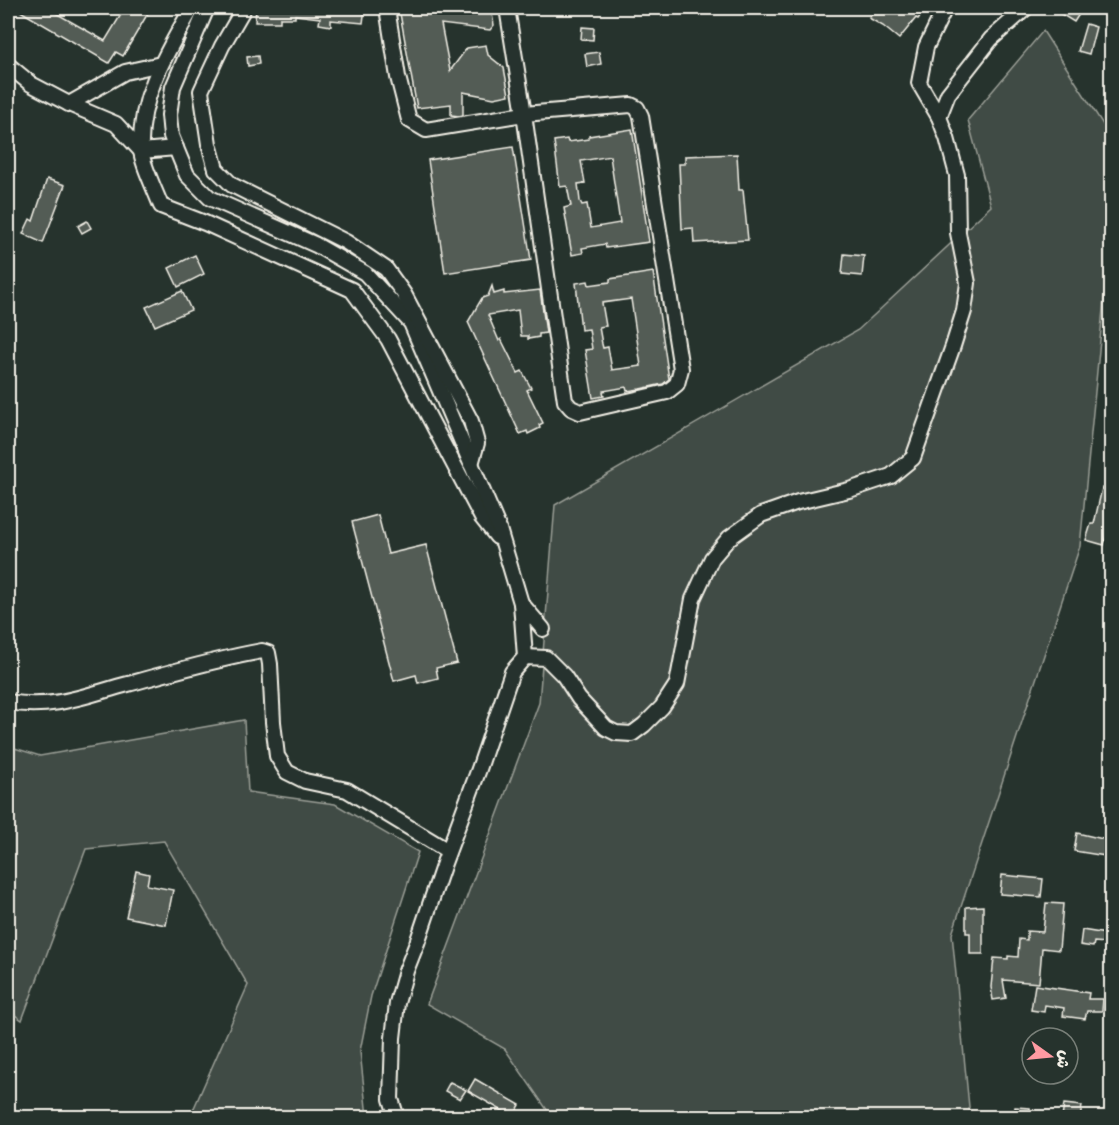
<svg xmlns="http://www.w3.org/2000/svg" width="1119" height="1125" font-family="Pangolin,'Playpen Sans Arabic',sans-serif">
<rect width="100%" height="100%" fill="#26332d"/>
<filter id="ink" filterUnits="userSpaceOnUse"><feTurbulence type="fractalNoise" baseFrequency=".0167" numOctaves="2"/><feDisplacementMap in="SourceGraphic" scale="12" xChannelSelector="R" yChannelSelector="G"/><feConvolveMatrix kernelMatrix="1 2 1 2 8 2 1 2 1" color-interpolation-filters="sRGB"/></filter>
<g filter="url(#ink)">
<g fill="#414b45" stroke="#9a9e96" stroke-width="1.5">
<path d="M1043,31L1111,137V227L1080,546L952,934L970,1117H552L505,1049L427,1004L539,703L555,505L858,330L991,206L968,120Z"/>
<path d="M244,720L248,792L335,804L418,852L371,996L360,1051L367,1117H190L248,985L164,841L86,849L22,1020L8,1010V746L40,756Z"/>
</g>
<g fill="#525c55" stroke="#f4f1e8" stroke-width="1.5" fill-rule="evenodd">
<path d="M15,8H47L105,41L125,8H151L123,56L116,52L109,63Z"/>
<path d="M256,8H365L363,23L331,20V26L319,24L320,18L295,15V18H280V22H255Z"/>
<path d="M399,8H491L494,25L490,30L441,24L450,71L467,48L486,45L488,55L504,68L509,95L494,98L463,92V115L459,116L451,115V104L417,108Z"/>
<path d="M877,8H927L918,19L916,18L899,39L883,26L869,18Z"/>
<path d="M1065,8H1083L1074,22L1061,14Z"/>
<path d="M1086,24L1096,27L1089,54L1078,51Z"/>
<path d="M582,27L594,28L593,40L581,39Z"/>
<path d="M599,52L601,64L587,67L585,54Z"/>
<path d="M258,56L259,64L248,66L247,57Z"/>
<path d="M632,129L649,242L606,248L605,244L582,248L583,253L572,255L564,208L571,206L567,186L560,187L554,141L567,139L568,142L589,139V136ZM610,156L620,223L591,228L587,204L582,205L580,201L578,184L585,183L581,161Z"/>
<path d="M513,147L531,260L445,273L428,160Z"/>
<path d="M737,154L739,190H743L748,240L694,243L693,228L682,229L679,164H685V156Z"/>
<path d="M47,179L65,185L43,243L23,234L30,219L33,221Z"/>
<path d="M87,221L91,228L82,233L78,226Z"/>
<path d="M844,254L864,256L862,276L842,274Z"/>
<path d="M195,255L204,274L178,287L169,268Z"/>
<path d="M653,272L669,379L663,384L640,389L627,391L626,387L603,391L604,396L593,398L585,350L592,349L589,329L581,330L576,283L588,281L589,285L610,282V279ZM631,299L641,366L612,370L608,347L603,348L602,344L599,327L606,326L602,303Z"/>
<path d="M492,286L494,294L504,291V294L540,290L546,333L539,334V337L528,339V336H521L518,310L488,315L499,341L501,339L518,373L522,371L531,388L527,390L543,423L539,425L540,428L528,434L527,431L520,434L468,322L482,298L488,296Z"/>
<path d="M182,291L191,310L155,326L146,307Z"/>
<path d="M1110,472H1112V509L1104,545L1086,540L1091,524H1094L1102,488L1104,489Z"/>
<path d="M378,515L388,554L426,545L457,663L436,668L438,678L418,683L416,675L394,681L352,522Z"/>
<path d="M1077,833L1112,841V857L1074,851Z"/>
<path d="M136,871L149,874L147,885L173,890L166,925L126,917Z"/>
<path d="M1002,875L1043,879L1041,897L1000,894Z"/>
<path d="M1046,903L1063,904L1059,950L1042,948L1039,983L1003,980L1006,998L993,1000L991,987L994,958L1008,959V956L1018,957L1019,939L1027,940V931L1043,932Z"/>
<path d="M983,906V954H970V933H966V907Z"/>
<path d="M1082,930L1106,934V943L1094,942L1093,947L1080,945Z"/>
<path d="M1035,985L1089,993L1088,999H1103L1102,1011H1087L1085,1019L1063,1016L1064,1008L1045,1005L1044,1012L1031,1010Z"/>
<path d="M475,1079L520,1105L513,1117L468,1091Z"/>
<path d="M450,1082L466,1090L460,1099L445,1091Z"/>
<path d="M1064,1104L1082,1106L1080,1118H1062Z"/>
<path d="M1015,1107L1030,1108V1118H1014Z"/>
</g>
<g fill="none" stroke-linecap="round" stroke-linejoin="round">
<g stroke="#f4f1e8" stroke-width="18">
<g id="minor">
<path d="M192,8C167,52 139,96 141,149C141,162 156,192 161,206L205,223L352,290L388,339L482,518L497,537"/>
<path d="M207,8L173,87L169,115L171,136L187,175L210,198L316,245L365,273L411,323L499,529L521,603L525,657"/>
<path d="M244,8L222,46L201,91L209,144L216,169L232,185L346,242L386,269L404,294L471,421L477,443L471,464"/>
<path d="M387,8L398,77L409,120L426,130L524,114L631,105L637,108L641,116L681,369L677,384L667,392L580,412L571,408L565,401L524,114L507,8"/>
<path d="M8,65L31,84L69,104L116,124L141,151L176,148"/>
<path d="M69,104L125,72L161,64"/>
<path d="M939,117L948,94L991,39L1026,8"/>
<path d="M521,603L543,629"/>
<path d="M8,702C53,710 86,695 128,684C172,672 217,659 262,651L268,653L270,664L273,722L277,756L287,772L305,781L347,790L448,851"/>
<path d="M397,1118L391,1099L393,1038L397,1003L406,971L417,943L444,863L479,769L512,672L525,657L546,658L564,676L579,699L606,728L616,733L632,734L644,725L662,707L677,684L693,599L712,558L729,538L761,515L798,502L849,490L891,476L913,458L953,346L964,311L968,283L958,233L957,175L947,138L939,117L919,83L926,47L945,8"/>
</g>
</g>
<use href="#minor" stroke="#26332d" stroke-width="14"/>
</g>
</g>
<rect width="1119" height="1125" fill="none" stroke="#26332d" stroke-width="30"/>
<rect x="15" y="15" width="1089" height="1095" fill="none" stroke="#f4f1e8" stroke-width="2" filter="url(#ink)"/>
<g transform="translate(1050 1056) rotate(105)"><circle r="28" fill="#26332d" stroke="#787f78" stroke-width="1.5"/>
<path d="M0-4.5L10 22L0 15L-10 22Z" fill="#ff9aa2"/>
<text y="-9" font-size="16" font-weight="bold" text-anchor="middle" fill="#f4f1e8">ش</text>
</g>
</svg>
